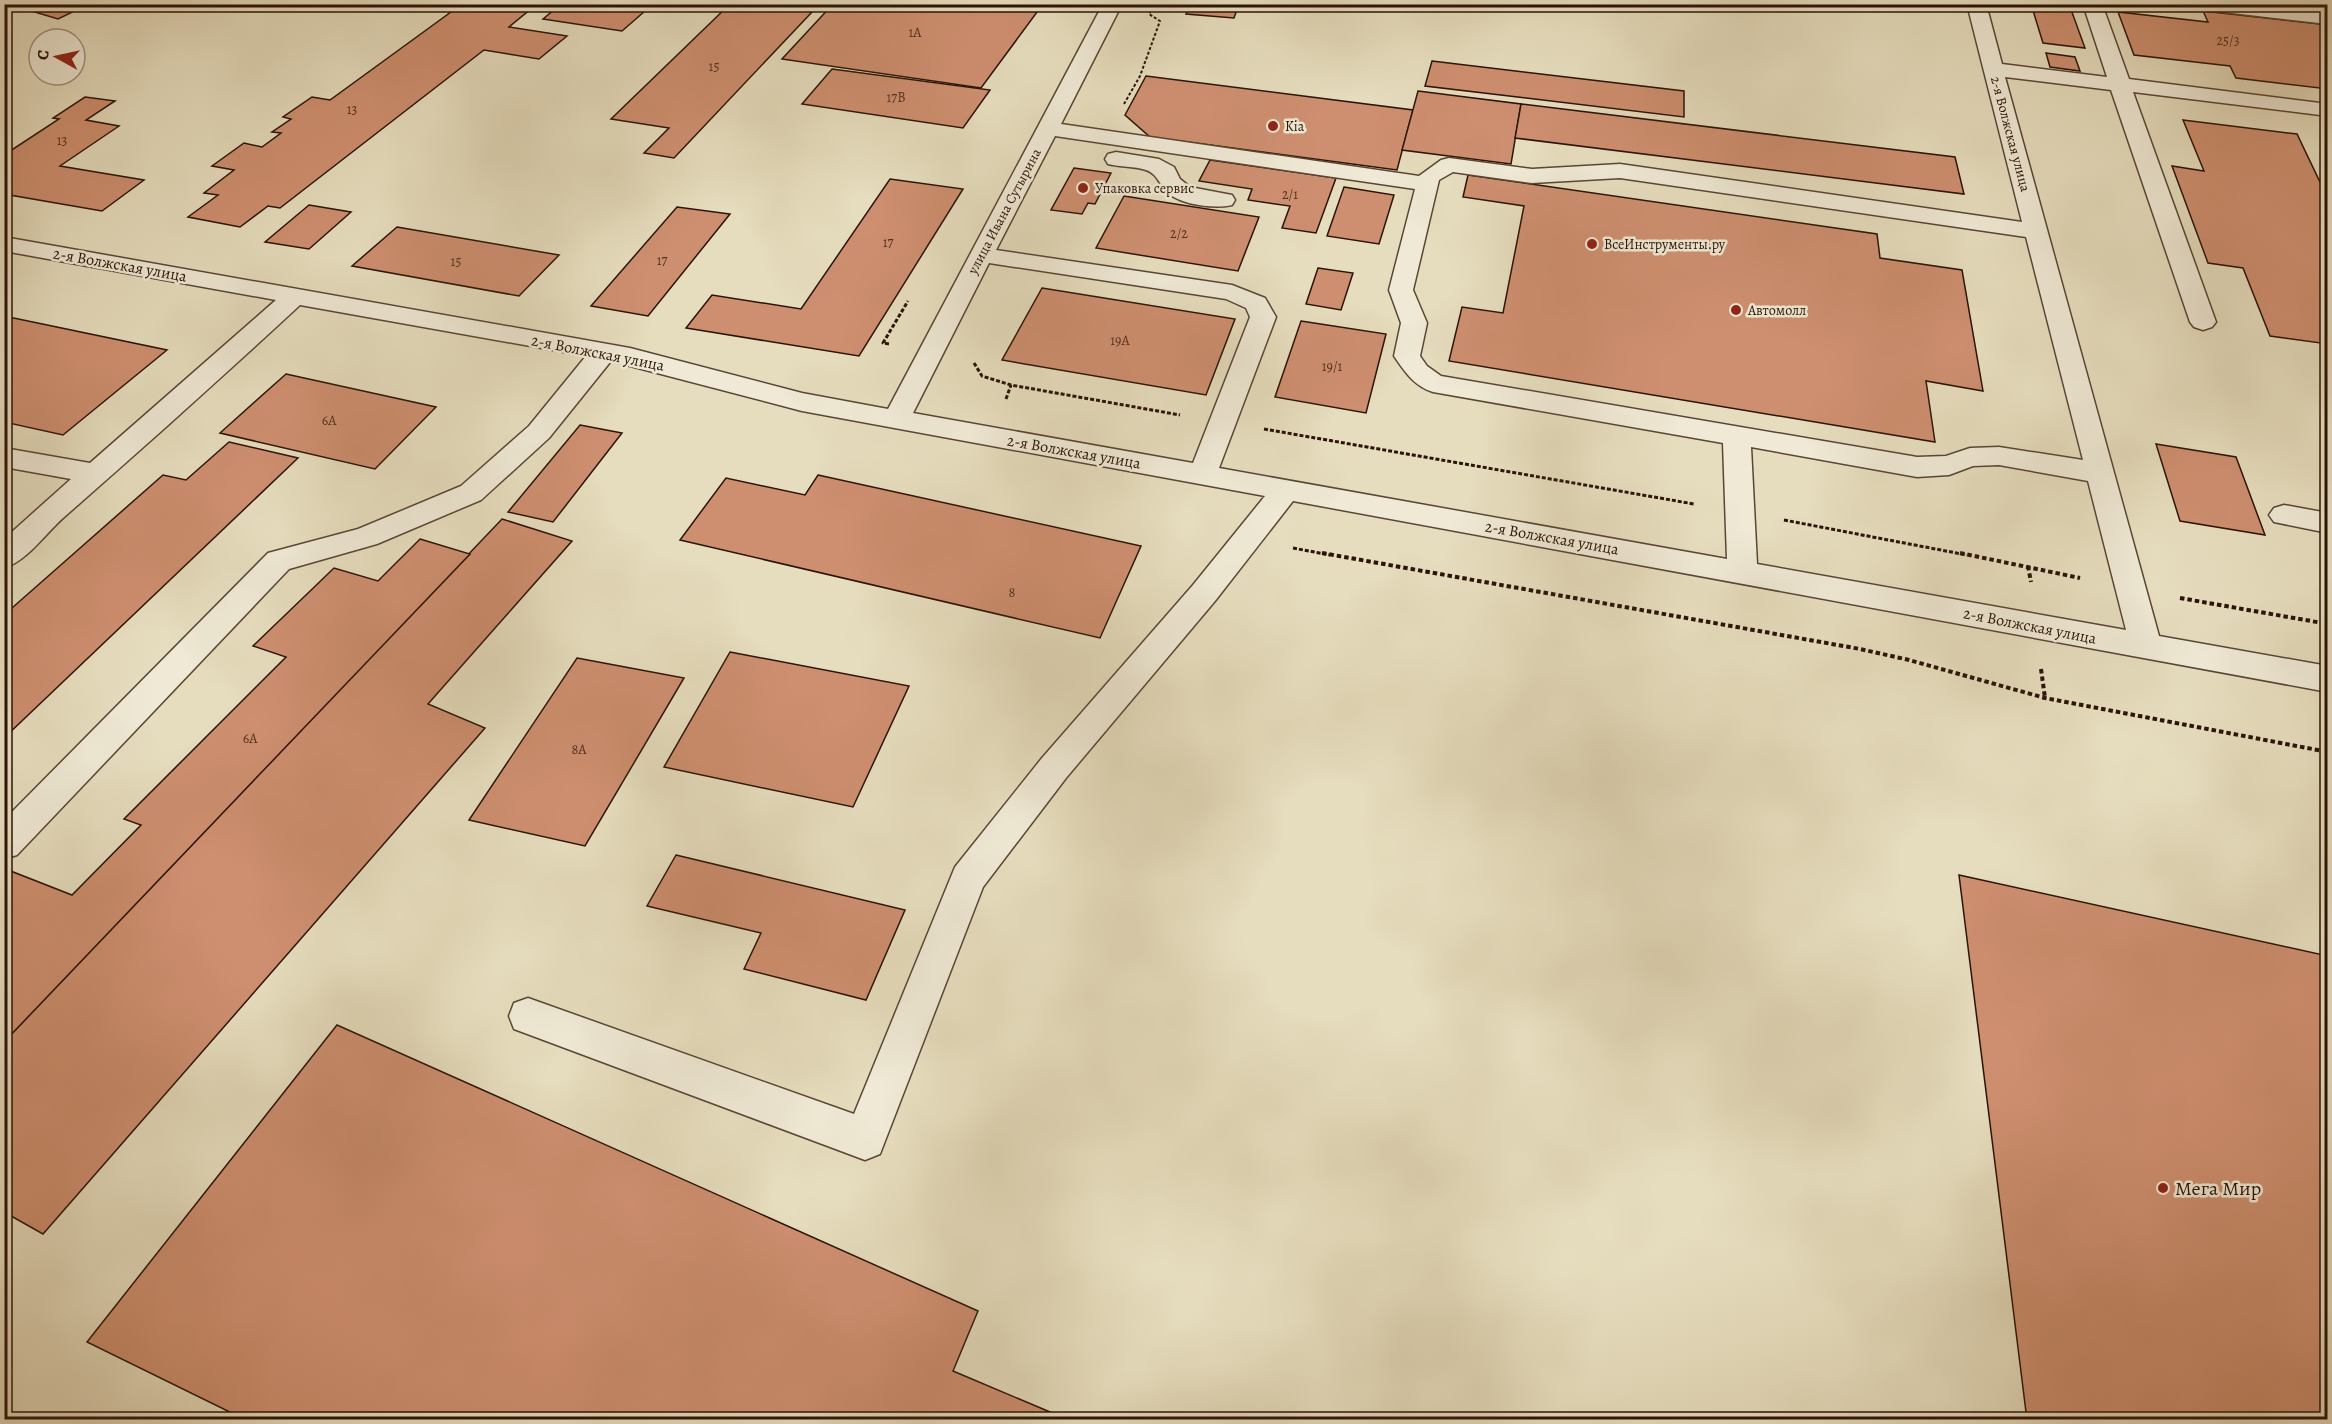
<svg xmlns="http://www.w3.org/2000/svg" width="2332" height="1424" font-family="Alegreya,serif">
<rect width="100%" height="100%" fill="#e6ddbe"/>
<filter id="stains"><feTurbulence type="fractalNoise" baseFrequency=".00333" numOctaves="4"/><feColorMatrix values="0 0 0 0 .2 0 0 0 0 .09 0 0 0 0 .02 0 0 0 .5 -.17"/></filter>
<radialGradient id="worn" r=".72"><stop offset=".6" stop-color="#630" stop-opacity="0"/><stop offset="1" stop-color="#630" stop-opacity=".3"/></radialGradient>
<g fill="#ce8f70" stroke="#2a1307" stroke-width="1.5">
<path d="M8,4H89L58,19Z"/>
<path d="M462,4H537L509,27L567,36L539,59L484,50L280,208L268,206L240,227L188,217L218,195L204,193L234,170L212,166L244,143L262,147L281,133L272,132L291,119L283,117L312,97L330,100Z"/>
<path d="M561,4H653L622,31L543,19Z"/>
<path d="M730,4H757L812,12L674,158L644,153L669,128L611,119Z"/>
<path d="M833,4H1043L981,88L782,59Z"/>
<path d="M1190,4H1239L1234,18L1186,14Z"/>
<path d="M2031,4H2069L2085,48L2043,43Z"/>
<path d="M2280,4H2328V9Z"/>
<path d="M2203,11L2328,25V89L2236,78L2230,66L2134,55L2118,12L2208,22Z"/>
<path d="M2046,53L2075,57L2080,71L2050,67Z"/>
<path d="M1432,61L1684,91V117L1425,86Z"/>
<path d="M832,69L990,90L963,128L802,104Z"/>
<path d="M1146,76L1413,110L1397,170L1150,137L1125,115Z"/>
<path d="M1418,91L1521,104L1511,164L1402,150Z"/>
<path d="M85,97L115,101L86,120L119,126L60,166L144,180L102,211L4,194V155L59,119L53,118Z"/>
<path d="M1521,104L1955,157L1964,194L1515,138Z"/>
<path d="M2183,120L2297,134L2320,182L2328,183V344L2270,336L2243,268L2208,263L2172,166L2204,171Z"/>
<path d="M1210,160L1336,178L1316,233L1282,228L1290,206L1248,200L1252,189L1199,181Z"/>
<path d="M1074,168L1111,173L1095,204L1088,203L1082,214L1051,210Z"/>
<path d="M1468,175L1877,234L1880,258L1962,270L1983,391L1926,381L1935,442L1449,361L1462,307L1503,313L1524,206L1463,197Z"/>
<path d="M890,179L963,189L859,356L686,328L712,295L801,309Z"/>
<path d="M1344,187L1394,195L1379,244L1327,236Z"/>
<path d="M1124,196L1259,217L1238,271L1096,248Z"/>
<path d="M309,205L351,212L309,249L265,242Z"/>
<path d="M677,207L730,214L648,316L591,306Z"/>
<path d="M397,227L559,255L519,296L352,266Z"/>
<path d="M1318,268L1353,273L1341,310L1306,304Z"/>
<path d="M1042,288L1235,319L1206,395L1002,360Z"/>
<path d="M4,316L167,350L63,435L4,422Z"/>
<path d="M1301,321L1386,334L1366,413L1275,397Z"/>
<path d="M286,374L436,407L375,469L220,433Z"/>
<path d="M580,425L622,433L553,522L508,512Z"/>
<path d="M229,442L298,458L4,738V615L163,475L186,480Z"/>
<path d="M2156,444L2236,457L2265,535L2180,521Z"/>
<path d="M818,475L1141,546L1100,638L680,540L726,478L805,495Z"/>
<path d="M502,519L572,541L428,704L485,728L43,1234L4,1212V1042Z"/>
<path d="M420,539L470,554L4,1042V874L8,870L72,895L141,825L124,819L286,657L253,646L334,568L378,581Z"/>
<path d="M730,652L909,686L853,807L664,767Z"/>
<path d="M577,658L684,678L585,846L469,820Z"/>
<path d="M676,855L905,910L866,1000L744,969L761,933L647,906Z"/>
<path d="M1959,875L2328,956V1420H2027Z"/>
<path d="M337,1025L978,1311L953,1371L1069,1420H246L87,1342Z"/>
</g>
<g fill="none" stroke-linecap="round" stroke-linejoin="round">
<g stroke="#594635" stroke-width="3">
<g id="minor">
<path d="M1103,4H1122L1061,124L1419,176L1441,160L1449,158L1532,169L1620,164L2022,222L1967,4H1986L2002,64L2107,77L2083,4H2102L2129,79L2328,104V116L2133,92L2216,322L2212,327L2203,330L2194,327L2190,322L2111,90L2005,77L2159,636L2328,666V692L1293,501L1215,601L1066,778L983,887L880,1154L865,1160L514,1029L509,1016L514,1003L528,998L854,1114L955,867L1042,758L1193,585L1265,496L802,411L611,361L549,438L481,500L377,544L289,569L17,855L4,859V820L268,553L358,529L461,486L529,426L586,356L300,305C222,377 143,448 63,518C45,534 27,561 4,568V539L71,479L4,467V448L90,463L276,300L4,251V237L630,348L802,393L888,409ZM1055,136L1415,189L1389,290L1401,323L1394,356C1405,372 1414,386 1433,392L1723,443L1727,559L1219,468L1276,317L1265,298L1232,285L996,250ZM1453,172L1532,183L1620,178L2026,237L2083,460L1999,447L1970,448L1946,456L1917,457L1441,376L1427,366L1420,356L1427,323L1413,290L1439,180ZM989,263L1226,299L1246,308L1250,317L1193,463L913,413ZM1751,447L1917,477L1949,475L1973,466L1999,465L2088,481L2126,630L1757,564Z"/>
<path d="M2197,4H2261L2328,12V24L2206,10L2199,8Z"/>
<path d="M1116,152L1159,159L1174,167L1180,179L1190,187L1232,195L1235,200L1232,205C1215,209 1182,205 1168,193C1159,185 1158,174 1146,170C1134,166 1120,167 1108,164L1105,159L1108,154Z"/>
<path d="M2284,505L2328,513V533L2274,522L2269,515L2274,508Z"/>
</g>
</g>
<path stroke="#2a1307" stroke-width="2" stroke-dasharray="3 2" stroke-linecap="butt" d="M1124,104L1140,76L1160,21L1149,14L1154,4"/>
<g stroke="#2a1307" stroke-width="3" stroke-dasharray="4 2" stroke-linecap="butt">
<path d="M889,344L883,343L908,301"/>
<path d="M974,363L982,376L1011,385L1180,415"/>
<path d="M1006,399L1011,385"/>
<path d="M1264,429L1694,504"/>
<path d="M1784,520L1967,555"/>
<path d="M1293,548L1330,555"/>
</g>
<g stroke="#2a1307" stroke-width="4" stroke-dasharray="4.5 3" stroke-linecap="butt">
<path d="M1322,553L1860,649L1909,660L2045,698L2328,752"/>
<path d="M1960,553L2080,578"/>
<path d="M2028,566L2031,582"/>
<path d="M2180,598L2328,624"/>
<path d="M2041,669L2045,698"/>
</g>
<use href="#minor" fill="#efe9d5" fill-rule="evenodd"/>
</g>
<g fill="#8f2418" stroke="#efe9d5" stroke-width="2">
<circle cx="1273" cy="126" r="6"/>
<circle cx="1083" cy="188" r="6"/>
<circle cx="1592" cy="244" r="6"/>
<circle cx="1736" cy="310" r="6"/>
<circle cx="2163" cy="1188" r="6"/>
</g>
<g text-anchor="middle" stroke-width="5" stroke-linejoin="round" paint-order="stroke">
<g font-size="14" fill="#533221">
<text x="915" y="37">1А</text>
<text x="2228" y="45">25/3</text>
<text x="714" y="71">15</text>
<text x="896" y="102">17В</text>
<text x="352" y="114">13</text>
<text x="62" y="145">13</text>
<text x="1290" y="199">2/1</text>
<text x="1179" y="238">2/2</text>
<text x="888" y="247">17</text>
<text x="662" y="265">17</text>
<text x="456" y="266">15</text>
<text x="1120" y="345">19А</text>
<text x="1332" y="371">19/1</text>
<text x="329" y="425">6А</text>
<text x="1012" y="597">8</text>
<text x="250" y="743">6А</text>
<text x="579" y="754">8А</text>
</g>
<g font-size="14" fill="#2a1307" stroke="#efe9d5" text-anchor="start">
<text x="1285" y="131">Kia</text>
<text x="1095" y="193">Упаковка сервис</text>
<text x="1604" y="249">ВсеИнструменты.ру</text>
<text x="1748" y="315">Автомолл</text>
</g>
<g font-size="14" fill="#2a1307" stroke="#efe9d5">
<text transform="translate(2011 134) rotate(75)" y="5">2-я Волжская улица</text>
<text transform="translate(1004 211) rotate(-62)" y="5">улица Ивана Сутырина</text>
</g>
<g font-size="16" fill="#2a1307" stroke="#efe9d5">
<text transform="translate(120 264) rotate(10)" y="6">2-я Волжская улица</text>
<text transform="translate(598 352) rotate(11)" y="6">2-я Волжская улица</text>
<text transform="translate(1074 451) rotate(10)" y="6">2-я Волжская улица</text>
<text transform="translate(1552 537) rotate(10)" y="6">2-я Волжская улица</text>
<text transform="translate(2030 625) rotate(11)" y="6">2-я Волжская улица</text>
</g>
<g font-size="20" fill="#2a1307" stroke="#efe9d5" text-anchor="start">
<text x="2175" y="1195">Мега Мир</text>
</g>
</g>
<rect width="2332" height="1424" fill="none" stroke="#e6ddbe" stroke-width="24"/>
<rect x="6" y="6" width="2320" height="1412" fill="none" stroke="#2a1307" stroke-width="3"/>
<rect x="12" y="12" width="2308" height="1400" fill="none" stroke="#2a1307" stroke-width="1.5"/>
<g transform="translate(57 57) rotate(278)"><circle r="28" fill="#efe9d5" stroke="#a09383" stroke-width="1.5"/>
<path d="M0-4.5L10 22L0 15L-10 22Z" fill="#8f2418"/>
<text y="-9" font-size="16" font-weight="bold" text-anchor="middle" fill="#2a1307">С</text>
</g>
<rect width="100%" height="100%" filter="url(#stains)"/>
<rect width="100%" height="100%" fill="url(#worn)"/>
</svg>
